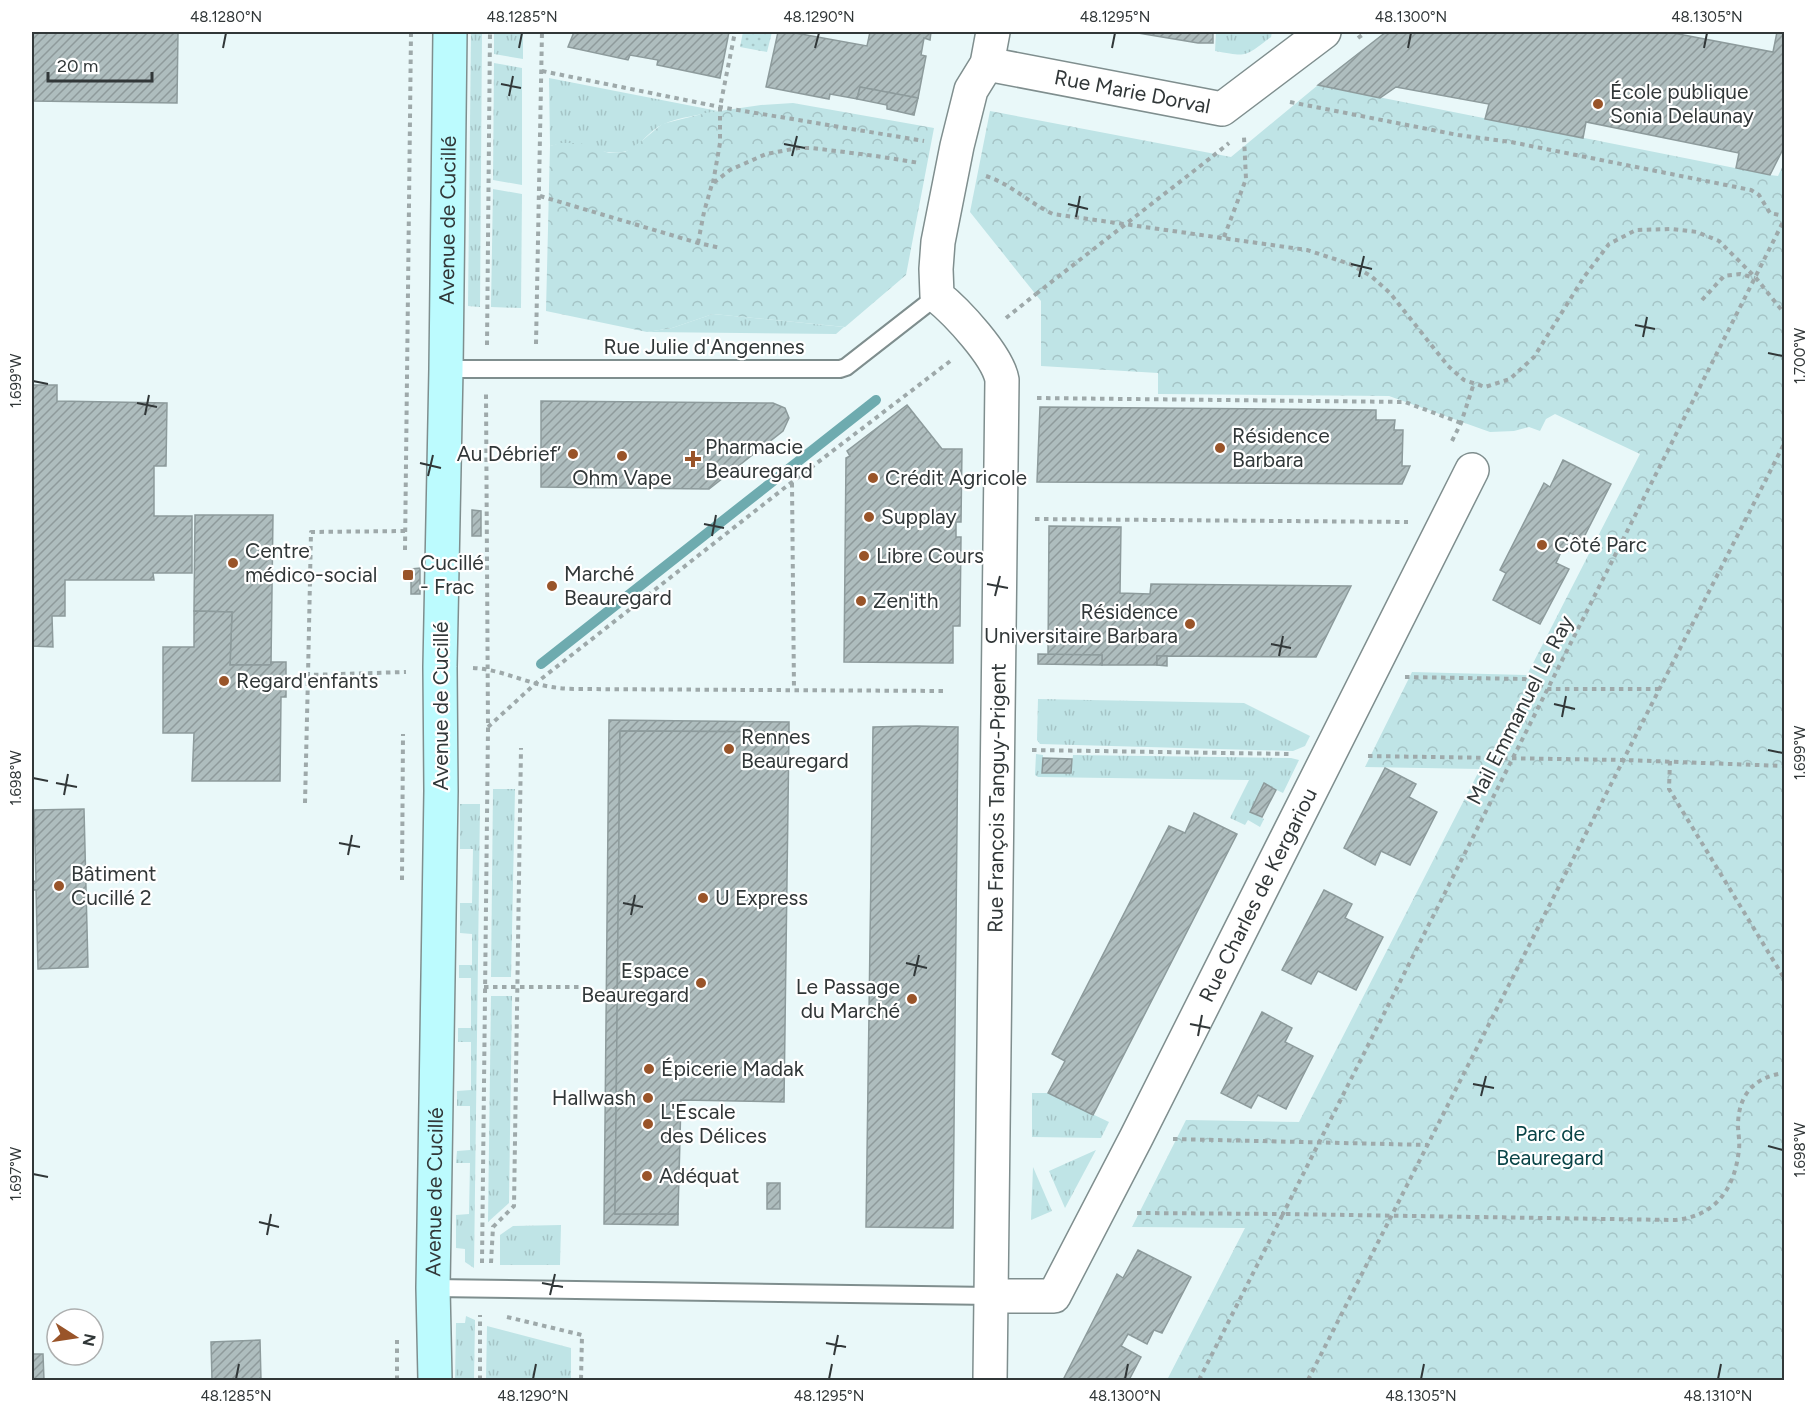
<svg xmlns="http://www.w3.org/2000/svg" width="1816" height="1412" font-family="Figtree,sans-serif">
<defs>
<pattern id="grass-tufts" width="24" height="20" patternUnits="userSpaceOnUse" patternTransform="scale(1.5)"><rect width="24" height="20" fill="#bfe4e6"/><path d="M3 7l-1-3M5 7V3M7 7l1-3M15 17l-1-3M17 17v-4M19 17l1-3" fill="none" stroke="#a5c4c6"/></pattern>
<pattern id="forest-crowns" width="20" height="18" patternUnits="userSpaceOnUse" patternTransform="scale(1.5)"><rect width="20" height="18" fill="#bfe4e6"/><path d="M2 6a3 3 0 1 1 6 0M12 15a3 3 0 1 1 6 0" fill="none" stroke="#a5c4c6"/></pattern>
<pattern id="garden-dots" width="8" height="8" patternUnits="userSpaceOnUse" patternTransform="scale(1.5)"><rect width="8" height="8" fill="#bfe4e6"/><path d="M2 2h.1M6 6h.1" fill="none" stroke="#a5c4c6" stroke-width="1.8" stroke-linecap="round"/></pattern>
<pattern id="building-hatch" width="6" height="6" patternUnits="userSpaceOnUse" patternTransform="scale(1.5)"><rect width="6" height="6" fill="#aebdbe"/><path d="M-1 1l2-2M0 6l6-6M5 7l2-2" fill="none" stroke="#8e9a9b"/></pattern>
</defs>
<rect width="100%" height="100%" fill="#e9f8f9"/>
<g fill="url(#grass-tufts)">
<path d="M471,32H482L480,307L468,306Z"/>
<path d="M494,32H523V59L494,54Z"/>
<path d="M1216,32H1272L1271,37C1244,57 1249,57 1215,51Z"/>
<path d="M494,63L522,68V185L493,180Z"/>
<path d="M549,78L718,111C700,115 680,117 664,124C649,129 639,150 622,152C598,156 574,138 550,146Z"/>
<path d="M493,189L522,194L521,308L491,307Z"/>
<path d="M713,314L844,327L836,334L647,332L672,328Z"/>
<path d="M1038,699L1244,703L1310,736L1305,746L1293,751L1040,744L1037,740Z"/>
<path d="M1036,754L1043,755V773H1071L1073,755L1291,758L1299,760L1283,793L1264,784L1250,812L1264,819L1260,827L1248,820L1245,825L1230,818L1249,780L1038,777L1035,775Z"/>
<path d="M493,789H515L511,977H491Z"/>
<path d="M460,804H480L474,1268L465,1262V1249L456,1248V1215L469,1214L470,1163H456L457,1151L470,1150V1106H457V1091L471,1090V1042H458V1028H471V978H459V965H472V934L460,933V903H472L473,849H460Z"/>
<path d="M491,996H512L509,1203L488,1222Z"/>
<path d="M1032,1093H1048L1109,1122L1101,1138L1032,1137Z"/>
<path d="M1096,1150L1065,1208L1049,1171Z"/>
<path d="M1033,1167L1052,1211L1031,1220Z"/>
<path d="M561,1225L560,1265H500V1235L513,1226Z"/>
<path d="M466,1316L475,1320L474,1380H455L456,1323H465Z"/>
<path d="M487,1326L571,1348V1380H486Z"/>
</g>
<g fill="url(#forest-crowns)">
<path d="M1318,85L1770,175L1778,176L1784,163V1380H1167L1245,1228L1132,1227L1186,1120L1299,1122L1480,769L1365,767L1412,672L1527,675L1640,454L1555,414L1546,419L1540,431L1529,427L1514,431L1490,432L1389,396L1158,394V373L1041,366V301L970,212L990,111L1231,157Z"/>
<path d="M793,103L934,128L906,275L845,327L713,314L672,328L647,332L546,311L550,146L560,143H580L609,153L625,152L643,140L662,124L706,113L761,105Z"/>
</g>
<path fill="url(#garden-dots)" d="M743,32H772L767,52L740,47Z"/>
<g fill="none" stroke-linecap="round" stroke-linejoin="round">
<path stroke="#6eabaf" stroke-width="10" d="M541,664L876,400"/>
</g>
<g fill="url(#building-hatch)" stroke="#8d9b9c" stroke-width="1.5">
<path d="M32,32H178L177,103L32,101Z"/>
<path d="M574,32H729L720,78L657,65L658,60L630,55L628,60L568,47Z"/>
<path d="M778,32H790L867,46L870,32H931L930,40L924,38L921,55L926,56L918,98L860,87L857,99L830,94L829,99L766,87Z"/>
<path d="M1132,32H1213V43H1198Z"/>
<path d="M1386,32H1668L1773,52L1777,32H1784V147L1770,175L1736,168L1739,153L1586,122L1583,138L1485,119L1489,104L1396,87L1380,98L1318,85Z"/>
<path d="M860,87L918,98L914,115L887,109V105L857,99Z"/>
<path d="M32,385H57V401L167,403L166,466H154V516H192V573H153L154,580H65V616H52L53,647L32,646Z"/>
<path d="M541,401L773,403L785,408L789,418L783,431L709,489L541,487Z"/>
<path d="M907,405L942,449H962L961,522H956V537H961L960,626H953V663L844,662L846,458L850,456L847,451Z"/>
<path d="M1040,407L1376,410V420H1395L1394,430H1403L1402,466H1410L1402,484L1037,482Z"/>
<path d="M1563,460L1611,484L1583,539L1570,533L1567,539L1573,542L1568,551L1563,548L1556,563L1569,569L1540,624L1493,600L1506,573L1500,570L1544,483L1550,487Z"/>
<path d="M472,510L481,511V536H472Z"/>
<path d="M195,515H273L271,665H230L232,612L194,611Z"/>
<path d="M1049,526L1121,527L1120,593L1150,594L1151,584L1351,586L1316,657L1157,656V665H1102V655H1048Z"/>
<path d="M420,568V594H411V569Z"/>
<path d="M194,611L232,612L230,665H271V662H286V697H281L280,781H192L194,733H163V647H194Z"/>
<path d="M1038,654L1102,655V665L1038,664Z"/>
<path d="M1157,656H1167V666L1157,665Z"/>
<path d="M609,720L789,722V732L620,731L615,1214H678V1225L604,1224Z"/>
<path d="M917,726L958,727L953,1228L866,1227L873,727Z"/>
<path d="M620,731L789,732L784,1102L681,1100L678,1214H615Z"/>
<path d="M1043,758L1072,759L1071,773H1042Z"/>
<path d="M1385,768L1416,784L1409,797L1437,812L1410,865L1381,851L1375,865L1344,848Z"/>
<path d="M1264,783L1276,790L1262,817L1250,812Z"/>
<path d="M84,809L88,967L38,969L36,890H32V882L36,881L34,810Z"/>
<path d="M1194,813L1237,834L1093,1115L1048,1093L1065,1061L1052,1054L1169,826L1185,833Z"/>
<path d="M1324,890L1352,904L1345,918L1383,937L1356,990L1318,971L1311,984L1282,970Z"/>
<path d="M1262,1012L1292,1028L1285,1042L1313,1056L1286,1109L1258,1095L1251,1108L1221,1093Z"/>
<rect x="767" y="1183" width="13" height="26"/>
<path d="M1138,1250L1191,1277L1162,1333L1154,1330L1147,1344L1128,1334L1121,1346L1141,1357L1129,1380H1063L1117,1274L1123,1278Z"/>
<path d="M260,1340L261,1380H212L211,1342Z"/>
<path d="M32,1354H43L44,1380H32Z"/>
</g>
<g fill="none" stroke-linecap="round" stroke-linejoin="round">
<g stroke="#7f8e8e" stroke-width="20">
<g id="lane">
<path d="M446,369H840L846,367L937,296"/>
<path d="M433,1288L992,1296"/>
</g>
</g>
<g stroke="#7f8e8e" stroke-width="36">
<g id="street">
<path id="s1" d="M987,64L1222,109L1324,32"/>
<path id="s2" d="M992,1296H1054L1136,1138L1472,470"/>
<path id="s3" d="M990,1380L1002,380C998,356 957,312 937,296L936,269L938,242L957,146L971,90L987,64L993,32"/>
</g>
</g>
<g stroke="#7f8e8e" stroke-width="36">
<g id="secondary">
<path id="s4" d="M435,1380L433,1288L441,791L440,667L446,369L450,32"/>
</g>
</g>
<g stroke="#9ea9aa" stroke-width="4" stroke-dasharray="4.5 4.5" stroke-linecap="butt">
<path d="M1358,38L1366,32"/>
<path d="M542,71L720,107L924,141"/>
<path d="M1290,102L1458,135L1511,142L1751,190L1759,195L1770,213L1784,216"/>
<path d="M1213,156L1229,143"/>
<path d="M986,176C1011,184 1029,203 1053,214L1307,250L1350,264L1371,276L1390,293L1448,366L1464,380L1485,387L1510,379L1534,357L1584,277L1609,244L1636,230L1672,229L1697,232L1719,241L1756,278L1784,313"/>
<path d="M713,183L720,143V107L735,32"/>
<path d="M540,196L698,243L721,248"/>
<path d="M1224,237L1246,179L1244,137"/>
<path d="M698,243L704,212L712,184L730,170L766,154L798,148H812L876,156L920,163"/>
<path d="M1702,300L1724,276L1740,274L1755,278"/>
<path d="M1006,318L1036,294"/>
<path d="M536,344L542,32"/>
<path d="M487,345L490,32"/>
<path d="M1037,398L1405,402L1461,423"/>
<path d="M1452,441L1461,423L1474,383"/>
<path d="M792,483L794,690"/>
<path d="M1035,519L1408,522"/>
<path d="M405,531L311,532L308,675L406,672"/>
<path d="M405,550L411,32"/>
<path d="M473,668C494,669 513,677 534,683C548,687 562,689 577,689L945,691"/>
<path d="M1405,677L1525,679L1548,689H1660"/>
<path d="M488,727L536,683L792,482L953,359"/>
<path d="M1032,750L1291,754"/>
<path d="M1368,756L1624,760L1784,766"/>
<path d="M1670,761L1669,789L1784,978"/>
<path d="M305,803L308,675"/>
<path d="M402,880L403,734"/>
<path d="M484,987H579"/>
<path d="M1173,1139L1428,1145"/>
<path d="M1137,1213L1283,1214L1784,220"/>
<path d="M482,1263L488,728L486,394"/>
<path d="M491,1263L493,1227L514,1206L521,748"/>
<path d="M507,1317L582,1335L581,1380"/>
<path d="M397,1380V1340"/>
<path d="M480,1380V1315"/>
<path d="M1199,1380L1283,1214L1674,1220C1715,1217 1735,1189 1739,1149C1740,1141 1738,1133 1738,1126C1738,1095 1754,1077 1784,1073"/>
<path d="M1308,1380L1784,444"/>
</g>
<use href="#lane" stroke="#fff" stroke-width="16"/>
<use href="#street" stroke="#fff" stroke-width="33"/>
<use href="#secondary" stroke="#bcfbfe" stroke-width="33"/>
<path stroke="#9ea9aa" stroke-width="4" stroke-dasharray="4.5 4.5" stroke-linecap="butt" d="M1036,294L1213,156"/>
</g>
<path fill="none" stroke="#313738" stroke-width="2" d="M223,48L226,33M519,48L522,33M815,48L819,33M1112,48L1115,33M1408,48L1411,33M1704,48L1707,33M501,84L521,88M509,96L513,76M784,144L805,148M792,156L797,136M1068,204L1088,209M1076,217L1080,196M1351,264L1372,269M1359,277L1364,256M1635,325L1655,329M1643,337L1647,317M1768,353L1783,356M33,381L48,384M137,403L157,407M145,415L149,395M420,463L441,468M428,476L433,455M704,524L724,528M712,536L716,515M987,584L1008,588M995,596L1000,576M1271,644L1291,648M1279,656L1283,636M1554,704L1575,709M1562,717L1566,696M1768,750L1783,753M33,778L48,781M56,783L77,787M64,795L68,774M339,843L360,847M348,855L352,835M623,903L643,907M631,915L635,895M906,963L927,968M914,976L919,955M1190,1024L1210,1028M1198,1036L1202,1015M1473,1084L1494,1088M1481,1096L1486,1076M1768,1146L1783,1150M33,1174L48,1177M259,1222L279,1227M267,1235L271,1214M542,1283L563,1287M550,1295L555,1274M826,1343L846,1347M834,1355L838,1335M236,1379L239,1364M533,1379L536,1364M829,1379L832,1364M1125,1379L1128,1364M1421,1379L1424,1364M1718,1379L1721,1364"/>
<g fill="#995429" stroke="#fff" stroke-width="2">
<circle cx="1598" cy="104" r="6"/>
<circle cx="1220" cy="448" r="6"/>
<circle cx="573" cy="454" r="6"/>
<circle cx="622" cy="456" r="6"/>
<path d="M690 450h6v6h6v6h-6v6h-6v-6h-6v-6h6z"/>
<circle cx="873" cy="478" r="6"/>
<circle cx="869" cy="517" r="6"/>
<circle cx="1542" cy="545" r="6"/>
<circle cx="864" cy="556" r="6"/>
<circle cx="233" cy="563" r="6"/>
<rect x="402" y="569" width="12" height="12" rx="3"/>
<circle cx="552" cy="586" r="6"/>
<circle cx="861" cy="601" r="6"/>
<circle cx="1190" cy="624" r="6"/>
<circle cx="224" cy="681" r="6"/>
<circle cx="729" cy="749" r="6"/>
<circle cx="59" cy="886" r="6"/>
<circle cx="703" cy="898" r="6"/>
<circle cx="701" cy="983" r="6"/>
<circle cx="912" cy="999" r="6"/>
<circle cx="649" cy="1069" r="6"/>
<circle cx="648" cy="1098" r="6"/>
<circle cx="648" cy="1124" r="6"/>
<circle cx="647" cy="1176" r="6"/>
</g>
<g text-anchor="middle" stroke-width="4.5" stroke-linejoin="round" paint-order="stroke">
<g font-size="21" fill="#313738" stroke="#fff">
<text dy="7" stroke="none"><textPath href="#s1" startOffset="148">Rue Marie Dorval</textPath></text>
<text dy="7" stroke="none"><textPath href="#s4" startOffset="1160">Avenue de Cucillé</textPath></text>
<text x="704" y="354">Rue Julie d'Angennes</text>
<text transform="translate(441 706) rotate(-90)" y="7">Avenue de Cucillé</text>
<text transform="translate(1520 710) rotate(-63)" y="7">Mail Emmanuel Le Ray</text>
<text dy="7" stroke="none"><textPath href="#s3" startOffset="582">Rue François Tanguy-Prigent</textPath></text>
<text dy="7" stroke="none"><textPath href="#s2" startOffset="512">Rue Charles de Kergariou</textPath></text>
<text dy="7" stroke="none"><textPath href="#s4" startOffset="188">Avenue de Cucillé</textPath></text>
</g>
<g font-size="21" fill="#313738" stroke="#fff" text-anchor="start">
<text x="1610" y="99">École publique<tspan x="1610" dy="24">Sonia Delaunay</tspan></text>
<text x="1232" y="443">Résidence<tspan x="1232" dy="24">Barbara</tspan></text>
<text x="705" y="454">Pharmacie<tspan x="705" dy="24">Beauregard</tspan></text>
<text x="561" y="461" text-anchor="end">Au Débrief’</text>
<text x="622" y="485" text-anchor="middle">Ohm Vape</text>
<text x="885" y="485">Crédit Agricole</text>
<text x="881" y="524">Supplay</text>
<text x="1554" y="552">Côté Parc</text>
<text x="245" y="558">Centre<tspan x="245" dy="24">médico-social</tspan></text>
<text x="876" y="563">Libre Cours</text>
<text x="420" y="570">Cucillé<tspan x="420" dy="24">- Frac</tspan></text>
<text x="564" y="581">Marché<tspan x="564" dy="24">Beauregard</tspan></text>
<text x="873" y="608">Zen'ith</text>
<text x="1178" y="619" text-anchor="end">Résidence<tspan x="1178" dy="24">Universitaire Barbara</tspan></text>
<text x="236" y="688">Regard'enfants</text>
<text x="741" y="744">Rennes<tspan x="741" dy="24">Beauregard</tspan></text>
<text x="71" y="881">Bâtiment<tspan x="71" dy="24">Cucillé 2</tspan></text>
<text x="715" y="905">U Express</text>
<text x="689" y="978" text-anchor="end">Espace<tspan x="689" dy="24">Beauregard</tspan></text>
<text x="900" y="994" text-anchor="end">Le Passage<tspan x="900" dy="24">du Marché</tspan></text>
<text x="661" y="1076">Épicerie Madak</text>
<text x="636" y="1105" text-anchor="end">Hallwash</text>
<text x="660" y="1119">L'Escale<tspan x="660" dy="24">des Délices</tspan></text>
<text x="659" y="1183">Adéquat</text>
</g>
<g font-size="21" fill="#094447" stroke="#fff">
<text x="1550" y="1141">Parc de<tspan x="1550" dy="24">Beauregard</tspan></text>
</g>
</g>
<rect width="1816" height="1412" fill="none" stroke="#ffffff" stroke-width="66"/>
<g transform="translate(75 1337) rotate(102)"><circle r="28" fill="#ffffff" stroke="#adafaf" stroke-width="1.5"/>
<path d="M0-4.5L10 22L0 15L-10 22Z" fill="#995429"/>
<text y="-9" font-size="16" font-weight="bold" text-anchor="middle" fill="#313738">N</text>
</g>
<path d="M48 72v9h104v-9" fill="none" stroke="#313738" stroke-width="3"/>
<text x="57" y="72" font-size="18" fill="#313738" stroke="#ffffff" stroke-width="4.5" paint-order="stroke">20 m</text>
<rect x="33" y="33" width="1750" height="1346" fill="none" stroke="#313738" stroke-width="2"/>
<g font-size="15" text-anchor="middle" fill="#313738">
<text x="226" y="22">48.1280°N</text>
<text x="522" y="22">48.1285°N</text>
<text x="819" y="22">48.1290°N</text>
<text x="1115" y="22">48.1295°N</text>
<text x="1411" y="22">48.1300°N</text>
<text x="1707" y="22">48.1305°N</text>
<text transform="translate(1800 356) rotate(-90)" y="5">1.700°W</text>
<text transform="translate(16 381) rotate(-90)" y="5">1.699°W</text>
<text transform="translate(1800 753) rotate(-90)" y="5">1.699°W</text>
<text transform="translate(16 778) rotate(-90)" y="5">1.698°W</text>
<text transform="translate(1800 1150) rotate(-90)" y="5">1.698°W</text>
<text transform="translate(16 1174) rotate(-90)" y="5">1.697°W</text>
<text x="236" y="1401">48.1285°N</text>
<text x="533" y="1401">48.1290°N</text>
<text x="829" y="1401">48.1295°N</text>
<text x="1125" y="1401">48.1300°N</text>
<text x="1421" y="1401">48.1305°N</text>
<text x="1718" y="1401">48.1310°N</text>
</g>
</svg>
